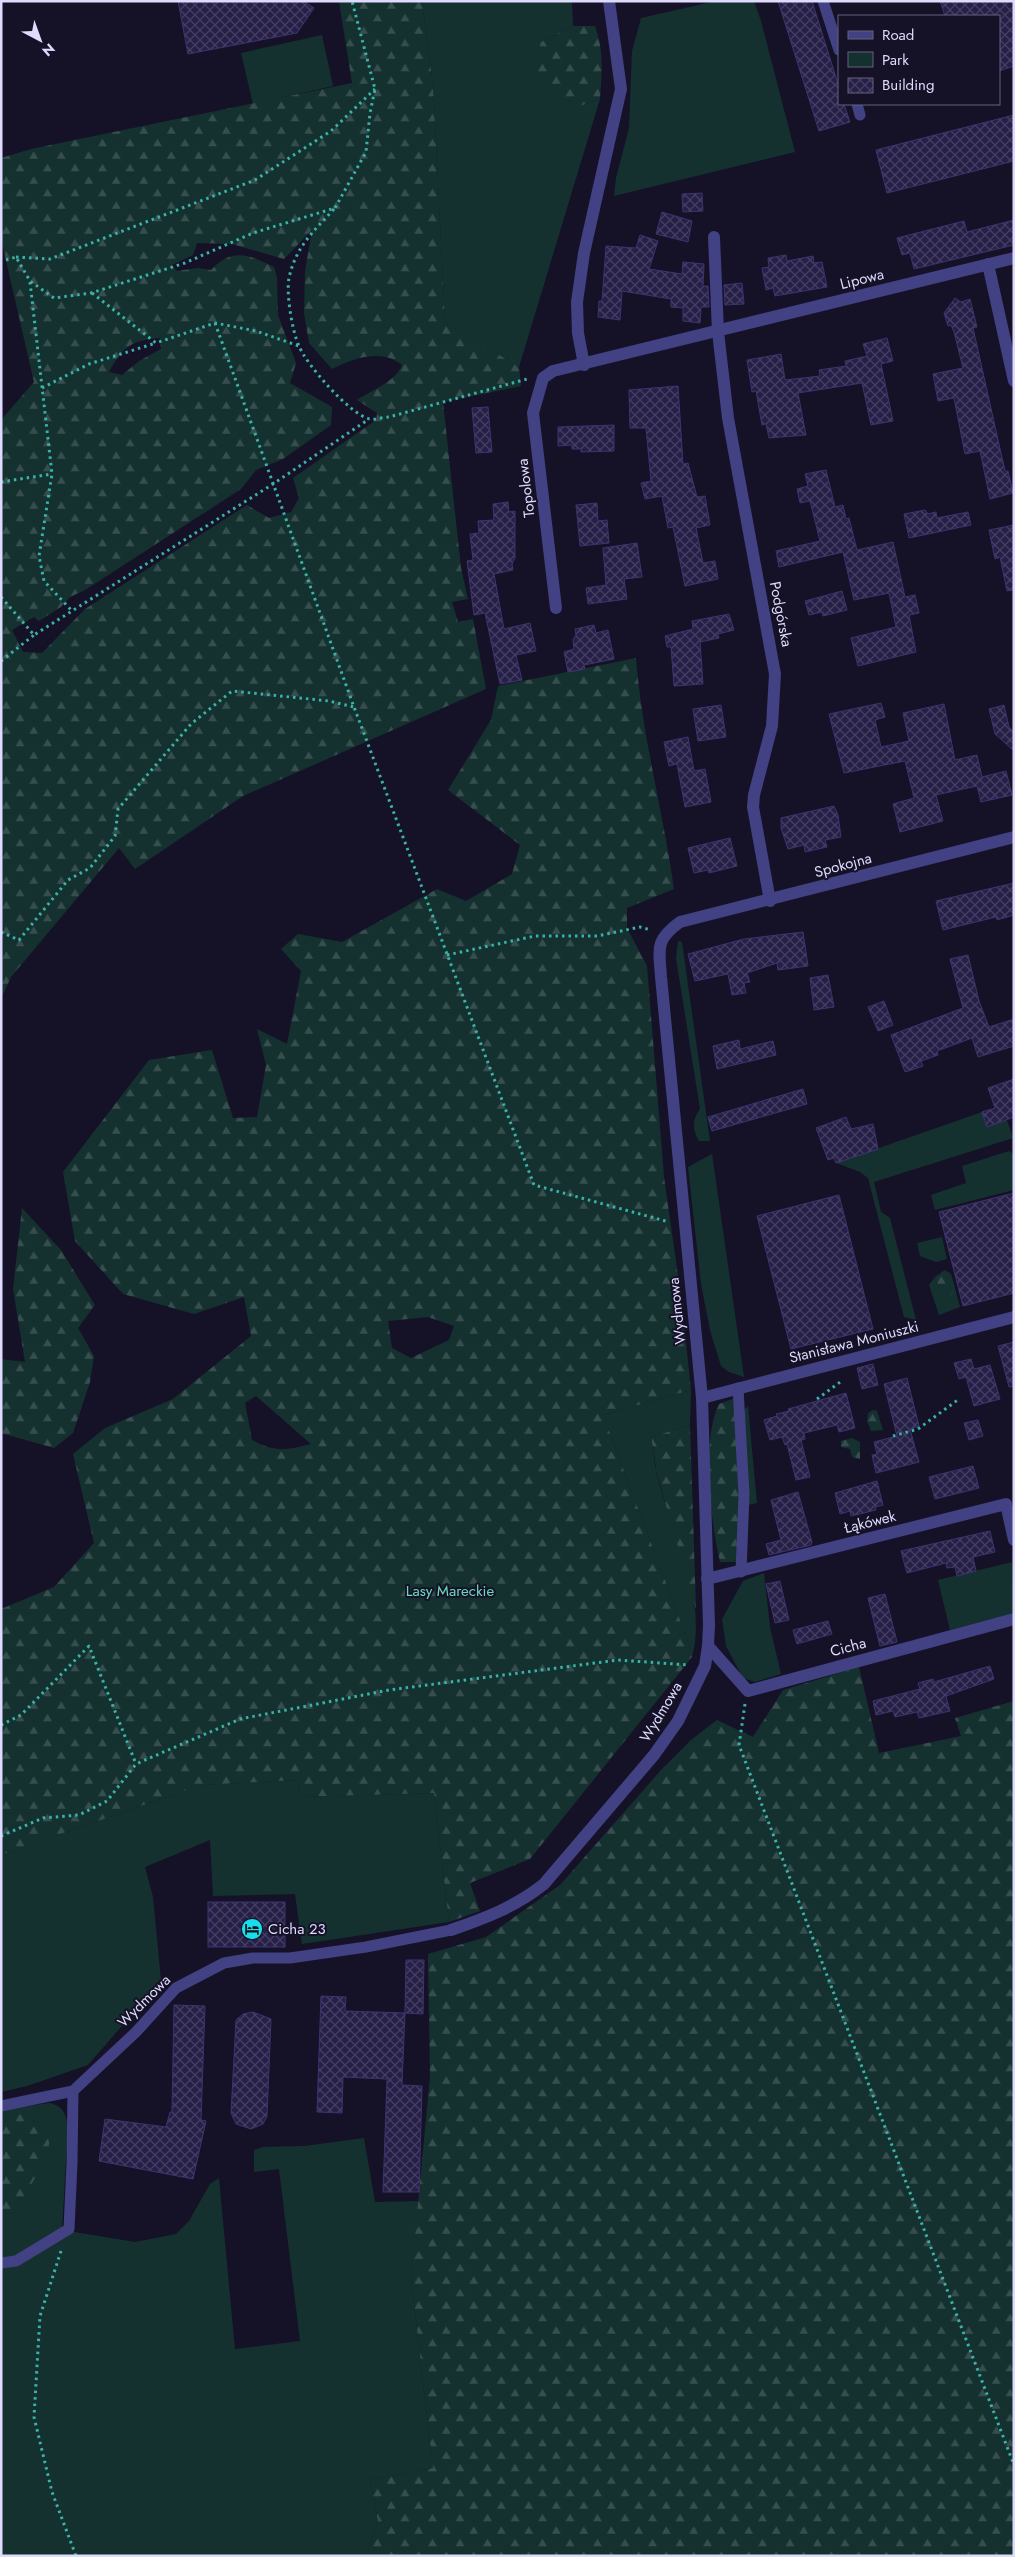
<svg xmlns="http://www.w3.org/2000/svg" width="1015" height="2557" font-family="Jost,sans-serif">
<defs>
<pattern id="forest-firs" width="22" height="20" patternUnits="userSpaceOnUse" patternTransform="scale(1.25)"><rect width="22" height="20" fill="#15312f"/><path d="M5 1l3.5 6h-7zM16 11l3.5 6h-7z" fill="#374e4e"/></pattern>
<pattern id="building-cross-hatch" width="8" height="8" patternUnits="userSpaceOnUse" patternTransform="scale(1.25)"><rect width="8" height="8" fill="#261f47"/><path d="M0 0l8 8M0 8l8-8" fill="none" stroke="#453f62"/></pattern>
</defs>
<rect width="100%" height="100%" fill="#151228"/>
<g fill="#15312f">
<path d="M422,1H572L573,26L541,42L580,106L600,99L519,367L445,322L433,85Z"/>
<path d="M716,1H754L761,21L795,152L614,196L616,178L629,128L632,51L641,18Z"/>
<path d="M322,35L333,86L253,104L241,53Z"/>
<path d="M678,941L682,942L710,1141H699C692,1129 692,1120 700,1109L676,958Z"/>
<path d="M982,1112L987,1127L1007,1120L1013,1138L874,1182L881,1212L890,1218L916,1320L904,1317L868,1178L860,1172L836,1163Z"/>
<path d="M1009,1151L1014,1154V1190L935,1210L931,1195L966,1183L962,1166Z"/>
<path d="M712,1154L744,1377L729,1372L721,1366L710,1330L701,1284L688,1167Z"/>
<path d="M942,1237L947,1259L936,1262L920,1256L917,1243Z"/>
<path d="M935,1277L938,1289L949,1299L955,1288L960,1307L939,1315L929,1285Z"/>
<path d="M691,1390L690,1425L651,1437C653,1449 654,1462 657,1475C671,1532 708,1598 692,1657L689,1644L603,1415Z"/>
<path d="M748,1406L757,1503L748,1505L744,1410Z"/>
<path d="M1012,1562L1014,1613L950,1630L938,1580Z"/>
<path d="M764,1573L770,1627L781,1674L755,1682L743,1678L726,1646L722,1619L743,1581Z"/>
<path d="M298,1780L299,1797L434,1793L449,1922L302,1944L295,1894L213,1896L210,1840L145,1867L153,1897L161,1981L88,2065L27,2086L1,2092V1855L201,1785Z"/>
<path d="M49,2103C63,2106 65,2112 68,2126L62,2230L135,2242L176,2234L189,2221L210,2184L219,2178L235,2349L300,2341L279,2169L254,2172V2150L263,2147L304,2146L364,2138L375,2202L419,2201L411,2278L433,2468L370,2480L378,2522L366,2556H1V2224L7,2221L43,2126L28,2106Z"/>
</g>
<g fill="url(#forest-firs)" fill-rule="evenodd">
<path d="M339,1H422L433,85L445,322L519,367L521,386L443,402L461,568L468,599L452,602L458,622L473,619L486,689L243,796L135,869L119,848L11,977L1,999V420L34,382L1,239V158L31,149L352,83ZM312,230L305,271L304,313L309,343L332,369C353,358 382,348 402,365C396,381 371,391 357,400L377,413L376,420L293,478L299,498L291,512L269,518L247,505L85,609L42,653L23,652L12,630L34,617L39,621L61,607L70,597L85,590L241,489L256,470L283,459L331,425L332,407L290,383L296,363L278,315L277,278L274,267C249,255 233,247 211,270L198,268L177,271L172,265L193,255L197,243L232,244L284,259ZM160,338L161,349L139,361L122,375L109,372C122,347 132,340 160,338Z"/>
<path d="M573,26H595C604,50 602,73 600,99L580,106L559,100L531,73L541,42Z"/>
<path d="M636,658C642,736 663,811 674,889L627,908V928L647,966L664,1177L681,1297L691,1390L603,1415L689,1644L692,1657L530,1859L470,1883L480,1911L449,1922L434,1793L299,1797L298,1780L201,1785L1,1855V1609L54,1587L94,1543L73,1454L105,1428L173,1399L251,1336L244,1297L194,1314L123,1294L75,1241L63,1172L149,1060L212,1050L233,1118L257,1117L266,1065L257,1029L287,1044L301,971L281,949L298,934L342,942L437,889L466,901L512,874L520,845L448,790L491,720L498,686ZM428,1317L454,1326L449,1340L411,1358L392,1348L388,1321ZM256,1396L311,1444C287,1450 275,1453 252,1440L245,1403Z"/>
<path d="M22,1208L61,1250L95,1305L78,1328L94,1356L90,1382L73,1433L54,1448L1,1433V1359L25,1362L13,1289Z"/>
<path d="M945,1270L951,1274L955,1288L949,1300L938,1289L935,1277Z"/>
<path d="M735,1398L741,1493L736,1562H720C711,1524 701,1439 719,1404Z"/>
<path d="M873,1410L877,1411L883,1430L871,1431L867,1421L868,1413Z"/>
<path d="M690,1425L696,1609L657,1474L651,1437Z"/>
<path d="M852,1438L860,1442V1459L852,1457L850,1449L841,1447V1441Z"/>
<path d="M859,1667L879,1753L961,1736L955,1718L1014,1701V2556H366L378,2522L370,2480L433,2468L411,2278L430,2076L428,1954L486,1937L560,1885L662,1769L691,1740L717,1720L753,1737L783,1690Z"/>
<path d="M28,2106C35,2115 48,2128 49,2139C52,2158 18,2205 7,2221L1,2224V2108Z"/>
</g>
<g fill="url(#building-cross-hatch)" stroke="#3e3371">
<path d="M178,1H303L314,8L297,33L188,54Z"/>
<path d="M778,1H812L839,87V104H844L850,122L819,131Z"/>
<path d="M940,1H1014V66L999,71V16H945Z"/>
<path d="M1014,115V161L887,193L876,150Z"/>
<path d="M702,193L703,211L683,212L682,194Z"/>
<path d="M662,212L692,221L688,242L656,234Z"/>
<path d="M1014,220V245L914,269L910,253L902,255L897,238L964,221L967,232Z"/>
<path d="M640,235L658,241L649,269L682,274L683,262L704,264L703,286H708L709,307H701L700,323L683,321V308L671,307V299L622,291L620,320L598,317L599,301H602L606,246L636,248Z"/>
<path d="M786,255L787,261L813,256L814,263L822,262L827,287L775,296L773,288L766,290L762,268L769,267L768,258Z"/>
<path d="M742,283L744,304L725,305L724,285Z"/>
<path d="M955,298L961,302L970,299L977,327L973,328L1005,471H1008L1013,493L990,499L980,451L965,454L954,398L938,401L933,374L963,368L954,332L951,325L948,326L944,313Z"/>
<path d="M887,338L893,361L881,364L893,421L871,425L862,383L798,393L806,435L769,438L766,424L762,425L756,391L752,392L747,360L781,354L785,380L820,376L819,370L846,366L845,361L867,356L863,344Z"/>
<path d="M678,386L683,464L688,463L697,497L705,496L710,525L696,528L703,563L715,561L718,579L685,586L673,527L668,528L662,496L645,499L641,483L651,481L646,428H630L629,390Z"/>
<path d="M488,407L492,452L476,453L472,408Z"/>
<path d="M614,425V451L581,452V449H572V445L558,446V427Z"/>
<path d="M826,470L835,507L843,505L846,519L849,518L857,550L893,542L905,597L915,595L919,613L909,615L916,652L858,666L851,638L896,627L889,593L854,600L843,552L779,567L776,551L820,541L810,501L800,503L797,489L808,486L805,474Z"/>
<path d="M508,502L509,512L515,511V558L512,564L513,570L494,574L504,629L530,623L536,651L516,655L522,680L500,684L485,613L474,615L467,561L473,560L470,534L479,533L478,521L494,520L493,504Z"/>
<path d="M597,503L598,521L607,520L609,543L580,546L576,505Z"/>
<path d="M925,510L928,514L936,512L937,518L968,512L971,525L909,538L904,514Z"/>
<path d="M1014,525V590L1007,591L1000,557L995,559L989,530Z"/>
<path d="M637,543L642,577L624,579L627,599L588,604L586,588L606,585L603,548Z"/>
<path d="M842,591L847,610L823,616L822,612L809,615L805,601Z"/>
<path d="M729,614L734,630L718,634L719,638L700,642L703,684L674,686L671,647H667L665,636L693,629L692,621Z"/>
<path d="M594,625L596,633L608,630L614,659L584,665L585,669L568,672L564,652L574,649L573,640L576,635L575,629Z"/>
<path d="M881,703L885,717L875,720L881,747L909,741L903,713L944,704L955,760L977,755L982,777L1006,771L1012,795L981,802L977,786L936,795L943,821L900,832L893,804L914,798L905,761L844,773L829,714Z"/>
<path d="M721,705L726,737L698,741L693,709Z"/>
<path d="M1004,705L1009,727L1014,732V751L995,734L989,709Z"/>
<path d="M688,737L694,771L705,769L711,802L685,807L677,764L669,766L664,742Z"/>
<path d="M834,806L838,815L841,837L825,840L827,847L805,852L804,845L788,849L781,828V818Z"/>
<path d="M730,838L737,866L709,873L708,870L694,873L688,848Z"/>
<path d="M1014,883V915L997,920L996,917L943,930L936,901Z"/>
<path d="M803,932L808,966L778,970L777,963L747,973L750,982L744,983L746,993L732,995L728,974L695,981L688,954L744,939Z"/>
<path d="M968,955L979,1001L989,1027L1014,1019V1046L978,1057L972,1038L937,1051L938,1055L921,1061L923,1066L905,1072L891,1035L963,1008L950,959Z"/>
<path d="M828,975L834,1007L814,1010L810,978Z"/>
<path d="M884,1001L893,1025L878,1031L868,1007Z"/>
<path d="M739,1040L740,1049L773,1041L776,1055L717,1069L713,1046Z"/>
<path d="M1014,1079V1117L987,1127L982,1112L995,1108L988,1088Z"/>
<path d="M803,1089L807,1104L712,1131L708,1117Z"/>
<path d="M846,1117L851,1129L873,1124L878,1149L836,1163L834,1158L828,1160L816,1128Z"/>
<path d="M1014,1193V1293L963,1306L939,1212Z"/>
<path d="M839,1195L873,1329L791,1349L757,1216Z"/>
<path d="M1014,1342V1386L1009,1387L998,1346Z"/>
<path d="M971,1359L974,1369L990,1365L1000,1399L974,1406L966,1377L959,1379L954,1363Z"/>
<path d="M873,1364L878,1385L862,1389L857,1368Z"/>
<path d="M907,1378L919,1426L910,1429L919,1462L876,1473L872,1455L877,1454L874,1442L897,1436L884,1384Z"/>
<path d="M846,1393L855,1428L839,1432L837,1425L804,1433L805,1439L801,1440L810,1477L796,1480L787,1444L785,1445L782,1437L770,1440L764,1420L777,1416L776,1414L789,1411L788,1409Z"/>
<path d="M978,1420L983,1436L969,1440L964,1423Z"/>
<path d="M973,1466L979,1488L935,1499L929,1477Z"/>
<path d="M877,1481L883,1505L875,1507L876,1510L851,1516L850,1511L840,1514L835,1493Z"/>
<path d="M798,1492L812,1542L811,1545L769,1555L766,1544L781,1540L771,1500Z"/>
<path d="M990,1531L995,1552L973,1557L976,1571L957,1576L955,1567L947,1568L946,1563L907,1573L901,1551Z"/>
<path d="M780,1581L789,1620L775,1623L766,1584Z"/>
<path d="M885,1594L897,1642L880,1646L868,1598Z"/>
<path d="M828,1621L832,1634L797,1644L793,1630Z"/>
<path d="M990,1666L994,1679L946,1696L950,1711L919,1718L917,1712L895,1717L893,1711L876,1715L873,1701L920,1689L918,1683L933,1679L934,1682Z"/>
<rect x="208" y="1902" width="77" height="45"/>
<path d="M406,1960H424L423,2014L405,2013Z"/>
<path d="M321,1996L346,1997L345,2011L405,2013L402,2085L422,2086L419,2192H383L387,2079L343,2077L342,2113L317,2112Z"/>
<path d="M174,2005L205,2006L201,2120L206,2121L193,2179L99,2161L105,2119L166,2127L170,2112H172Z"/>
<path d="M253,2012L271,2019L267,2116L263,2124L251,2129L236,2124L231,2113L236,2020L243,2014Z"/>
</g>
<g fill="none" stroke-linecap="round" stroke-linejoin="round">
<g stroke="#39b2a8" stroke-width="3" stroke-dasharray="2.5 4" stroke-linecap="butt">
<path d="M334,209C314,231 296,246 289,278C286,293 292,331 299,346C306,364 350,415 370,419C375,420 383,417 389,417L527,379"/>
<path d="M16,257L50,259L255,180L331,131L375,89"/>
<path d="M6,260L16,257L30,281L54,298L91,293L185,263L253,233L335,208L366,152L370,113L375,89L352,1"/>
<path d="M30,282L52,474L39,556L44,581L72,611"/>
<path d="M92,293L156,343L215,323L256,331L299,346"/>
<path d="M215,323L354,707L534,1185L669,1222"/>
<path d="M42,388L89,364L156,343"/>
<path d="M1,482L52,474"/>
<path d="M1,597L34,635L273,484L369,419"/>
<path d="M1,661L34,635"/>
<path d="M1,932L19,940L68,880L90,868L115,836L118,809L191,724L232,691L329,701L354,707"/>
<path d="M447,955L535,936H597L640,927L651,930"/>
<path d="M817,1399L843,1380"/>
<path d="M893,1436L918,1429L959,1399"/>
<path d="M745,1704L739,1745L1014,2465"/>
<path d="M1,1725L21,1715L89,1646L136,1764"/>
<path d="M1,1836L43,1818L79,1815L107,1801L136,1764L240,1719L389,1690L618,1660L689,1665"/>
<path d="M61,2251L40,2316L34,2417L52,2492L76,2556"/>
</g>
<g stroke="#414183" stroke-width="11">
<path d="M823,1L839,50"/>
<path d="M857,104L860,115"/>
<path d="M738,1388L744,1494L741,1572"/>
<path d="M1,2106L73,2091L136,2032L176,1988L224,1963L253,1958H290L366,1947L451,1930"/>
<path d="M1,2263L16,2261L69,2229L72,2163L73,2091"/>
</g>
<g stroke="#414183" stroke-width="12">
<path d="M714,237L718,332L728,418L775,674L772,726L754,795L753,807L770,901"/>
<path d="M988,264L1014,381"/>
<path d="M584,365L578,333L577,302L584,253L621,89L609,1"/>
<path d="M556,608L533,413L543,378L553,371L1014,258"/>
<path d="M702,1398L1014,1317"/>
<path d="M707,1579L1006,1504L1014,1540"/>
<path d="M708,1646L748,1691L1014,1619"/>
<path d="M451,1930C486,1918 515,1907 544,1884L654,1755L678,1721L705,1666L708,1646L709,1625L702,1398L661,977C659,948 655,940 680,922L1014,837"/>
</g>
</g>
<defs>
<g id="hotel-disc" transform="scale(1.125)"><circle r="9.5" fill="#16deee" stroke="#151228"/><path d="M-6-4.5h1.5V1H6V5H4.5V3h-9V5H-6ZM-4 0a1.8 1.8 0 1 1 3.6 0ZM.5 0V-2.5h3Q6-2.5 6 0Z" fill="#111"/></g>
</defs>
<g fill-rule="evenodd">
<use href="#hotel-disc" x="252" y="1929"/>
</g>
<g text-anchor="middle" stroke-width="4" stroke-linejoin="round" paint-order="stroke">
<g font-size="15" fill="#dedbfc" stroke="#151228">
<text transform="translate(862 279) rotate(-14)" y="5">Lipowa</text>
<text transform="translate(526 488) rotate(-97)" y="5">Topolowa</text>
<text transform="translate(781 614) rotate(79)" y="5">Podgórska</text>
<text transform="translate(843 865) rotate(-15)" y="5">Spokojna</text>
<text transform="translate(677 1311) rotate(-96)" y="5">Wydmowa</text>
<text transform="translate(854 1342) rotate(-14)" y="5">Stanisława Moniuszki</text>
<text transform="translate(870 1522) rotate(-14)" y="5">Łąkówek</text>
<text transform="translate(848 1647) rotate(-15)" y="5">Cicha</text>
<text transform="translate(661 1712) rotate(-59)" y="5">Wydmowa</text>
<text transform="translate(144 2001) rotate(-45)" y="5">Wydmowa</text>
</g>
<g font-size="15" fill="#6bd8ba" stroke="#151228">
<text x="450" y="1596">Lasy Mareckie</text>
</g>
<g font-size="15" fill="#dedbfc" stroke="#151228" text-anchor="start">
<text x="268" y="1934">Cicha 23</text>
</g>
</g>
<rect width="1015" height="2557" fill="none" stroke="#dedbfc" stroke-width="5"/>
<rect x="838" y="15" width="162" height="90" fill="#151228" stroke="#65627d"/>
<rect x="848" y="31" width="25" height="8" fill="#414183" stroke="#65627d"/>
<text x="882" y="40" font-size="15" fill="#dedbfc">Road</text>
<rect x="848" y="52" width="25" height="15" fill="#15312f" stroke="#65627d"/>
<text x="882" y="65" font-size="15" fill="#dedbfc">Park</text>
<rect x="848" y="78" width="25" height="15" fill="url(#building-cross-hatch)" stroke="#65627d"/>
<text x="882" y="90" font-size="15" fill="#dedbfc">Building</text>
<g transform="translate(40 40) rotate(139)" stroke="#151228" stroke-width="4" paint-order="stroke">
<path d="M0-4L9 19L0 12L-9 19Z" fill="#dedbfc"/>
<text y="-8" font-size="14" font-weight="bold" text-anchor="middle" fill="#dedbfc">N</text>
</g>
</svg>
